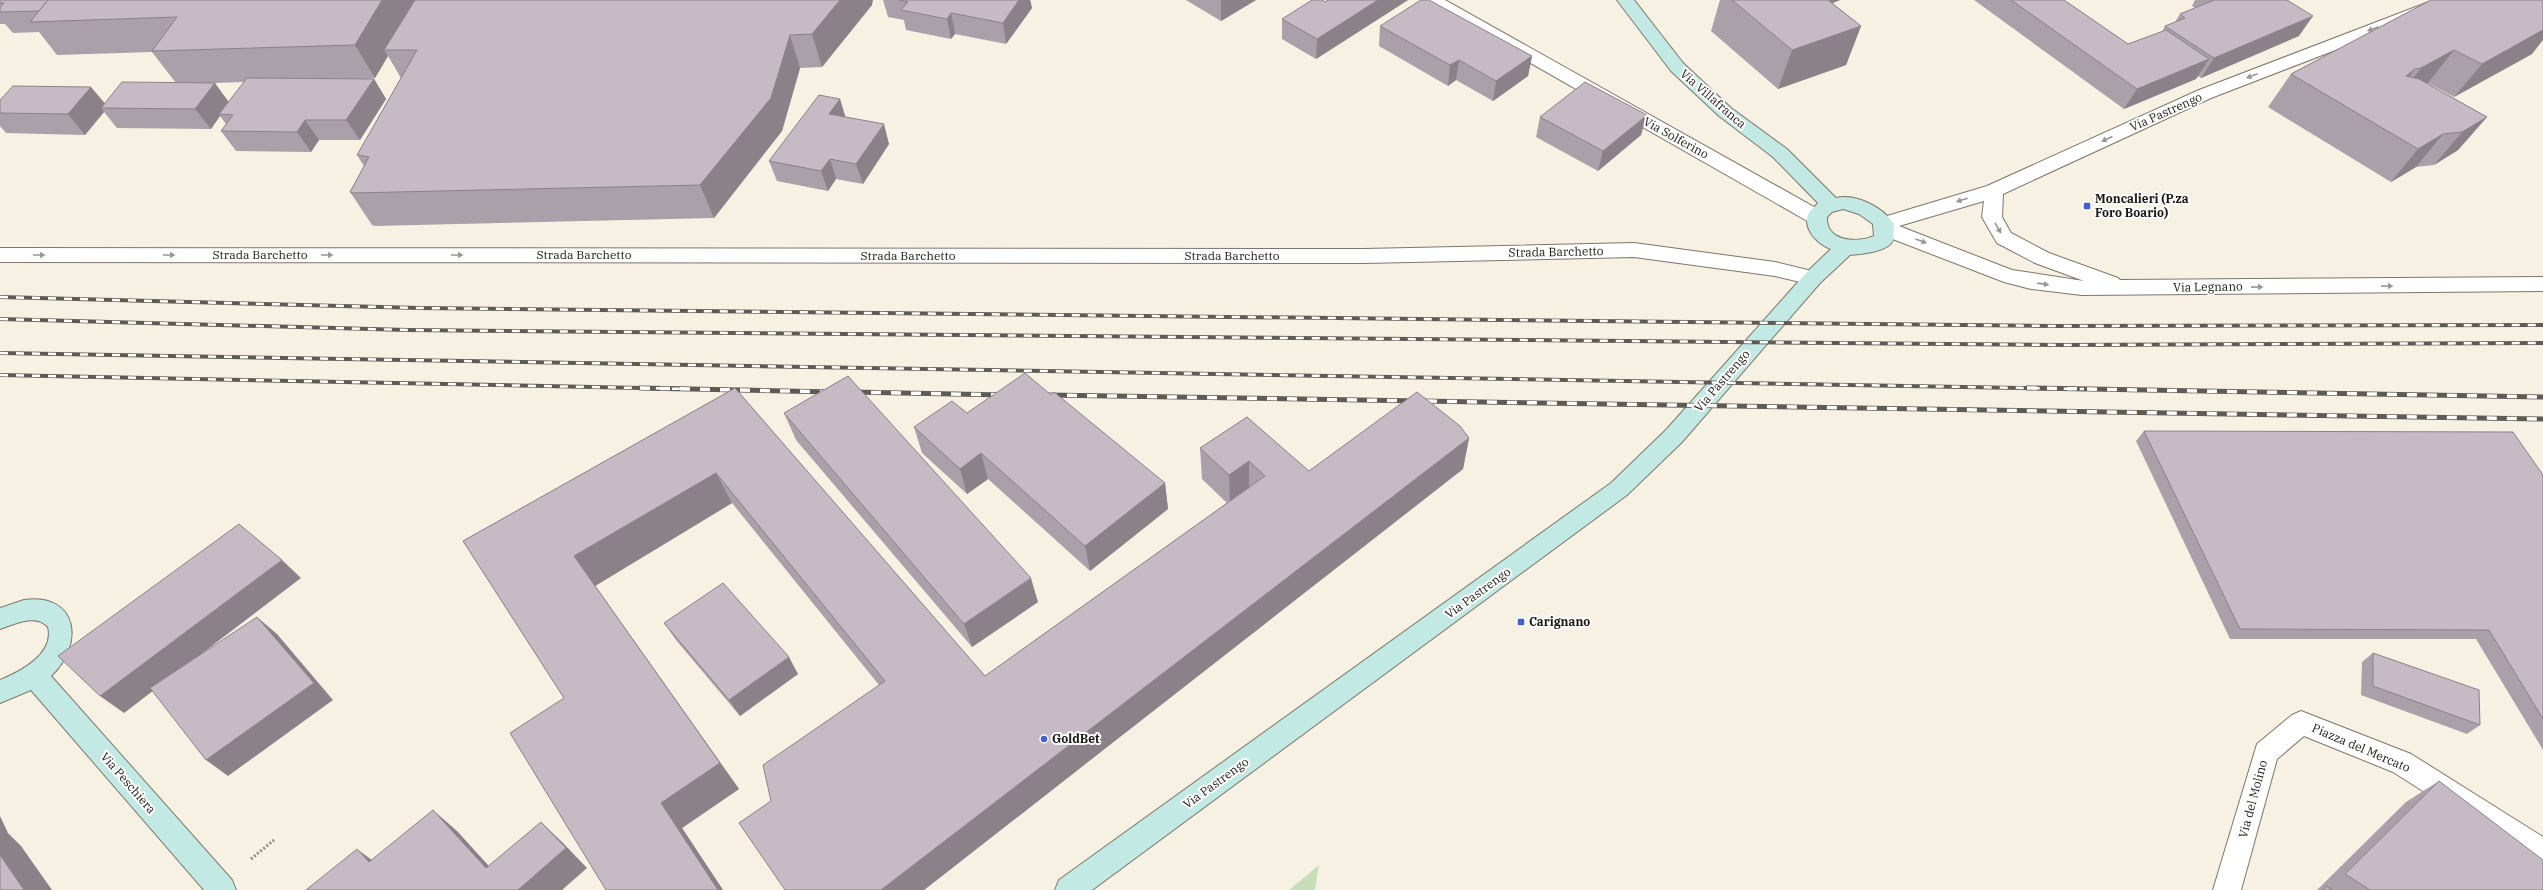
<svg xmlns="http://www.w3.org/2000/svg" width="2543" height="890" font-family="'IBM Plex Serif',serif">
<rect width="100%" height="100%" fill="#f7f1e3"/>
<path fill="#c8deb9" d="M1319,865L1315,890H1289Z"/>
<g fill="none" stroke-linecap="round" stroke-linejoin="round">
<g stroke="#7d776b" stroke-width="2">
<g id="street">
<path d="M1425,0H1445L1823,212L1826,217L1823,222L1816,224L1809,222L1427,4Z"/>
<path d="M2434,0H2457L2455,4L2211,98L2003,194L2002,217L2011,233L2049,253L2118,278L2120,280L2543,277V291L2082,295L2031,289L2004,282L1877,233L1874,228L1877,219L1987,186L2199,90ZM1984,201L1982,217L1997,243L2035,263L2084,281L2012,270L1899,226Z"/>
<path d="M1634,243L1775,262L1820,273L1823,278L1820,283L1813,285L1775,276L1634,257L1364,263L0,262V248L1364,249Z"/>
<path d="M2301,711L2411,754L2543,837V865L2533,861L2393,772L2304,736L2277,759L2241,890H2213L2257,744L2292,715Z"/>
</g>
</g>
<g stroke="#7d776b" stroke-width="2">
<g id="secondary">
<path d="M1617,0H1634L1683,63L1731,108L1787,149L1836,198C1855,193 1883,207 1894,224C1893,229 1894,235 1893,240C1889,252 1860,254 1850,255L1820,283L1682,442L1627,495L1092,890H1055L1059,880L1611,483L1666,430L1806,273L1831,249C1819,245 1803,230 1808,215C1809,211 1815,207 1818,203L1773,157L1719,116L1671,71ZM1843,209L1859,214L1873,224L1874,236C1857,243 1826,242 1827,217L1832,212Z"/>
<path d="M24,600C79,593 84,645 51,676L232,880L236,890H204L31,690L0,703V680C20,672 55,654 48,627C36,613 14,624 0,629V608Z"/>
</g>
</g>
<path stroke="#918d83" stroke-width="3" stroke-dasharray="2 2" stroke-linecap="butt" d="M251,859L274,840"/>
<use href="#street" fill="#fff" fill-rule="evenodd"/>
<use href="#secondary" fill="#c3e9e4" fill-rule="evenodd"/>
<g stroke="#5f5b54" stroke-width="4">
<g id="rail-far1">
<path d="M0,297L419,308L2054,326L2543,325"/>
<path d="M0,319L407,330L2065,345L2543,343"/>
<path d="M0,353L2084,389"/>
<path d="M0,375L689,389"/>
</g>
</g>
<g stroke="#5f5b54" stroke-width="5">
<g id="rail">
<path d="M640,388L833,392"/>
<path d="M2027,388L2543,397"/>
<path d="M851,392L1005,395"/>
<path d="M1047,395L2543,419"/>
</g>
</g>
<use href="#rail-far1" stroke="#fefefe" stroke-width="2.5" stroke-dasharray="8" stroke-linecap="butt"/>
<use href="#rail" stroke="#fefefe" stroke-width="3.5" stroke-dasharray="10" stroke-linecap="butt"/>
</g>
<g fill="#aaa0a9" fill-rule="evenodd">
<path d="M0,0L872,5L822,67L800,68L782,131L714,218L375,226L372,225L350,192L364,166L357,155L401,78L388,56L375,78L365,79H374L386,99L360,140H319L311,152L236,151L221,131L226,124L220,116L211,129L117,128L104,112L85,135L6,133L0,126V100L105,103L176,83L152,52L57,55L39,32L13,33L5,24H0ZM244,82L229,102L214,83Z"/>
<path d="M883,0H1030L1032,8L1006,44L955,34L951,39L906,30L904,20L888,17Z"/>
<path d="M1186,0H1256L1221,21Z"/>
<path d="M1328,0H1408L1316,59L1282,39V19Z"/>
<path d="M1720,0H1840L1832,3L1861,26L1846,65L1778,89L1711,31Z"/>
<path d="M1974,0H2064L2128,44L2162,32L2165,26L2175,22L2180,14L2195,8L2192,6L2195,0H2288H2287L2299,36L2201,78L2198,76L2196,79L2124,109Z"/>
<path d="M2431,0L2532,54L2454,97L2428,83H2427L2487,117L2458,150L2434,165L2416,167L2391,182L2268,107L2291,74Z"/>
<path d="M1380,26L1532,56L1528,76L1493,101L1456,80L1448,86L1379,46Z"/>
<path d="M840,99L845,117L889,144L863,184L836,179L828,191L777,181L769,161Z"/>
<path d="M1540,117L1641,135L1598,171L1536,137Z"/>
<path d="M735,388L985,676L1227,503L1202,479L1200,448L1309,471L1469,438L1463,469L924,890H785L771,801L879,685L732,503L595,586L739,789L682,828L723,890H606L564,698L463,541Z"/>
<path d="M1051,395L1165,483L1168,509L1090,571L988,479L967,494L922,453L914,427L967,413Z"/>
<path d="M784,413L1038,602L972,647L796,440Z"/>
<path d="M2144,431L2543,475V750L2476,639H2230L2136,441Z"/>
<path d="M664,623L798,674L740,716L676,640Z"/>
<path d="M2373,653L2480,725L2467,734L2361,695L2362,662Z"/>
<path d="M2439,781L2543,890H2317L2406,802Z"/>
</g>
<g fill="#8b8289">
<path d="M382,0H420L384,50L388,56L375,78L355,45Z"/>
<path d="M840,0H873L872,5L822,67L812,34Z"/>
<path d="M1019,0H1030L1032,8L1006,44L1003,23Z"/>
<path d="M1222,0H1256L1221,21V1Z"/>
<path d="M1378,0H1408L1316,59L1317,39Z"/>
<path d="M1789,0H1840L1780,25Z"/>
<path d="M951,13L955,34L951,39L947,19Z"/>
<path d="M2313,16L2299,36L2201,78L2214,58Z"/>
<path d="M2543,19V40L2532,54L2454,97L2482,64Z"/>
<path d="M1861,26L1846,65L1778,89L1792,50Z"/>
<path d="M790,35L800,68L782,131L714,218L700,185Z"/>
<path d="M2454,50L2428,83L2395,101L2421,68Z"/>
<path d="M1532,56L1528,76L1493,101L1496,81Z"/>
<path d="M2209,59L2196,79L2124,109L2137,89Z"/>
<path d="M1459,60L1456,80L1448,86L1450,65Z"/>
<path d="M2415,69L2389,102L2406,76Z"/>
<path d="M374,79L386,99L360,140L346,120Z"/>
<path d="M215,83L230,104L219,114L220,116L211,129L195,109Z"/>
<path d="M91,87L108,107L101,108L104,112L85,135L68,114Z"/>
<path d="M840,99L846,119L829,114Z"/>
<path d="M1647,115L1641,135L1598,171L1603,151Z"/>
<path d="M2487,117L2458,150L2434,165L2462,132Z"/>
<path d="M305,120L319,140L311,152L297,132Z"/>
<path d="M884,124L889,144L863,184L856,164Z"/>
<path d="M2443,134L2416,167L2391,182L2418,149Z"/>
<path d="M830,159L836,179L828,191L821,171Z"/>
<path d="M1469,438L1463,469L924,890H881Z"/>
<path d="M981,453L988,479L967,494L960,469Z"/>
<path d="M1249,461V492L1230,506L1229,475Z"/>
<path d="M716,473L732,503L595,586L739,789L682,828L723,890H718L661,803L574,556Z"/>
<path d="M1165,483L1168,509L1090,571L1085,546Z"/>
<path d="M282,560L301,578L124,713L100,696Z"/>
<path d="M1031,578L1038,602L972,647L964,624Z"/>
<path d="M257,617L277,634L333,700L228,776L206,760Z"/>
<path d="M789,657L798,674L740,716L729,700Z"/>
<path d="M433,810L457,831L509,888L486,868Z"/>
<path d="M0,816L8,833L21,846L52,890H24L0,855Z"/>
<path d="M541,822L562,842L587,868L562,890H518Z"/>
<path d="M357,849L384,869L369,862Z"/>
</g>
<g fill="#c6bac4" stroke="#8b8289">
<path d="M0,0H48L39,11L0,12V7L4,3H0Z"/>
<path d="M48,0H382L355,45L152,51L177,17L30,22Z"/>
<path d="M415,0H840L812,34L790,35L771,98L700,185L353,193L350,192L369,157L357,155L417,50H384Z"/>
<path d="M899,0H1019L1003,23L951,13L947,19L901,10L908,2Z"/>
<path d="M1312,0H1322L1325,2L1328,0H1378L1317,39L1282,19Z"/>
<path d="M1421,0H1429L1532,56L1496,81L1459,60L1450,65L1380,26Z"/>
<path d="M1732,0H1828L1861,26L1792,50Z"/>
<path d="M2011,0H2064L2128,44L2166,30L2209,59L2137,89Z"/>
<path d="M2214,0H2287L2313,16L2214,58L2165,26L2185,18L2180,14Z"/>
<path d="M2431,0H2543V30L2482,64L2454,50L2421,68L2415,69L2406,76L2419,79L2487,117L2462,132L2443,134L2418,149L2291,74Z"/>
<path d="M247,78L374,79L346,120H305L297,132L221,131L233,115L219,114Z"/>
<path d="M122,82L215,83L195,109L101,108Z"/>
<path d="M1585,82L1647,115L1603,151L1540,117Z"/>
<path d="M13,86L91,87L68,114L0,113V100Z"/>
<path d="M819,95L840,99L829,114L884,124L856,164L830,159L821,171L769,161Z"/>
<path d="M1025,373L1051,395L1054,392L1165,483L1085,546L981,453L960,469L914,427L952,401L967,413Z"/>
<path d="M848,376L1031,578L964,624L784,413Z"/>
<path d="M735,388L985,676L1265,476L1249,461L1229,475L1200,448L1247,417L1309,471L1417,392L1460,426L1469,438L881,890H785L739,823L771,801L763,765L885,681L716,473L574,556L720,763L661,803L718,890H606L510,733L564,698L463,541Z"/>
<path d="M2144,431L2513,432L2543,475V719L2489,630L2240,629Z"/>
<path d="M239,524L282,560L100,696L58,656Z"/>
<path d="M723,583L789,657L729,700L664,623Z"/>
<path d="M257,617L314,683L206,760L150,688Z"/>
<path d="M2373,653L2479,690L2480,725L2373,686Z"/>
<path d="M2439,781L2543,860V890H2370L2345,874Z"/>
<path d="M433,810L486,868L541,822L566,848L518,890H306L357,849L369,862Z"/>
<path d="M0,855L24,890H0Z"/>
<path d="M2326,886L2332,890H2324Z"/>
</g>
<defs><path id="oneway-solid" d="M-6-.8H1V-3.2L6.5 0L1 3.2V.8H-6Z"/></defs>
<g fill="#989795">
<use href="#oneway-solid" transform="translate(2373 29) rotate(159)"/>
<use href="#oneway-solid" transform="translate(2252 76) rotate(159)"/>
<use href="#oneway-solid" transform="translate(2107 139) rotate(155)"/>
<use href="#oneway-solid" transform="translate(1962 200) rotate(163)"/>
<use href="#oneway-solid" transform="translate(1998 228) rotate(60)"/>
<use href="#oneway-solid" transform="translate(1921 241) rotate(20)"/>
<use href="#oneway-solid" transform="translate(39 255)"/>
<use href="#oneway-solid" transform="translate(169 255)"/>
<use href="#oneway-solid" transform="translate(327 255)"/>
<use href="#oneway-solid" transform="translate(457 255)"/>
<use href="#oneway-solid" transform="translate(2043 284) rotate(8)"/>
<use href="#oneway-solid" transform="translate(2387 286) rotate(-1)"/>
<use href="#oneway-solid" transform="translate(2257 287) rotate(-1)"/>
</g>
<g fill="#4061d3" stroke="#fefefe" stroke-width="1.5">
<rect x="2083" y="202" width="8" height="8" rx="2"/>
<rect x="1517" y="618" width="8" height="8" rx="2"/>
<circle cx="1044" cy="739" r="4"/>
</g>
<g text-anchor="middle" stroke-width="4" stroke-linejoin="round" paint-order="stroke">
<g font-size="12" fill="#1a1813" stroke="#fefefe">
<text transform="translate(1713 99) rotate(41)" y="4">Via Villafranca</text>
<text transform="translate(2166 112) rotate(-24)" y="4">Via Pastrengo</text>
<text transform="translate(1676 138) rotate(29)" y="4">Via Solferino</text>
<text transform="translate(1556 252) rotate(-1)" y="4">Strada Barchetto</text>
<text x="260" y="259">Strada Barchetto</text>
<text x="584" y="259">Strada Barchetto</text>
<text x="908" y="260">Strada Barchetto</text>
<text x="1232" y="260">Strada Barchetto</text>
<text transform="translate(2208 287) rotate(-1)" y="4">Via Legnano</text>
<text transform="translate(1722 381) rotate(-49)" y="4">Via Pastrengo</text>
<text transform="translate(1478 593) rotate(-36)" y="4">Via Pastrengo</text>
<text transform="translate(2361 748) rotate(23)" y="4">Piazza del Mercato</text>
<text transform="translate(128 783) rotate(49)" y="4">Via Peschiera</text>
<text transform="translate(1216 783) rotate(-36)" y="4">Via Pastrengo</text>
<text transform="translate(2253 799) rotate(-75)" y="4">Via del Molino</text>
</g>
<g font-size="12" font-weight="bold" fill="#1a1813" stroke="#fefefe" text-anchor="start">
<text x="2095" y="203">Moncalieri (P.za<tspan x="2095" dy="14">Foro Boario)</tspan></text>
<text x="1529" y="626">Carignano</text>
<text x="1052" y="743">GoldBet</text>
</g>
</g>
</svg>
